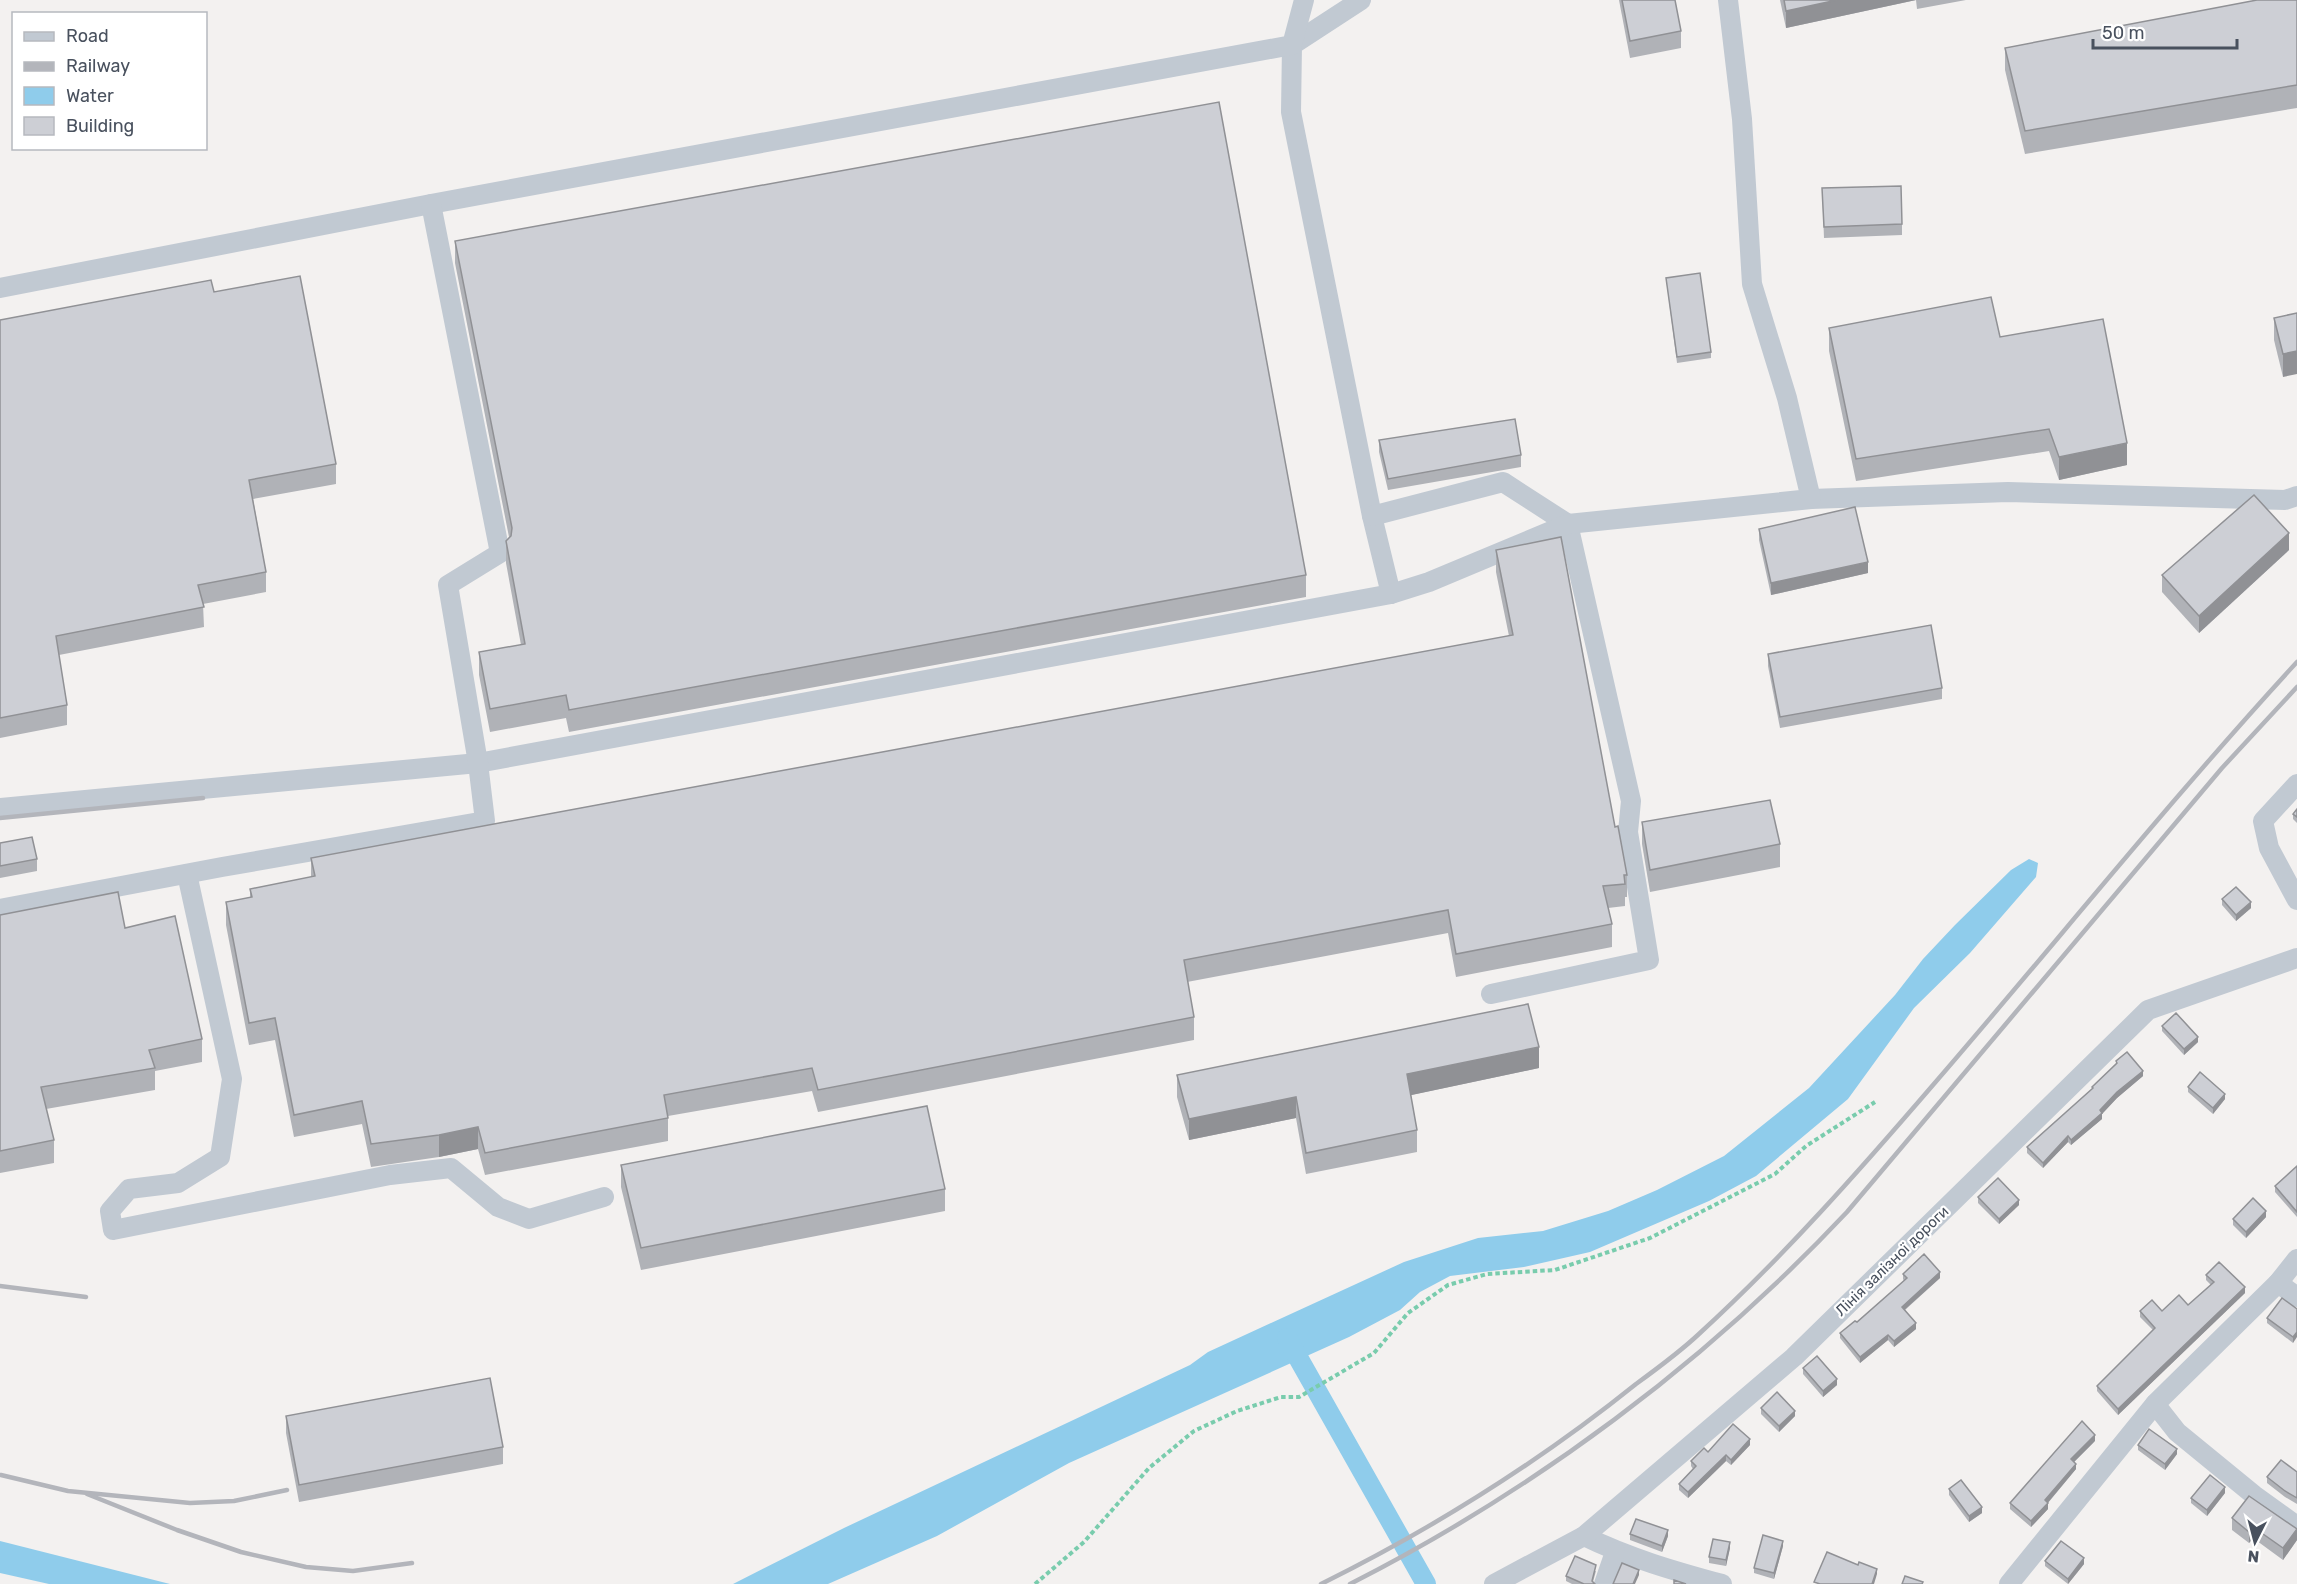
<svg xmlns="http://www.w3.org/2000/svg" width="2297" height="1584" font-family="Rubik,sans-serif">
<rect width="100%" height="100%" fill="#f3f1f0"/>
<g fill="#8fcceb">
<path d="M2029,859L2038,863L2036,877L1970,953L1914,1008L1848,1099L1756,1176L1709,1201L1590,1252L1524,1267L1450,1276L1420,1292L1400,1310L1349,1337L1069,1463L937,1536L828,1584H733L844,1528L1190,1365L1208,1352L1404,1262L1478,1238L1543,1231L1608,1211L1657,1190L1724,1156L1809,1088L1895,995L1923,959L1955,925L2011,870Z"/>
<path d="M0,1541L170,1584H49L0,1573Z"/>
</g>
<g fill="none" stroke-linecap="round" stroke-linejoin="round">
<path stroke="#8fcceb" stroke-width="20" d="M1287,1338L1426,1584"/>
<path stroke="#79ccad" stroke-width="4" stroke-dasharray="4.5 3" stroke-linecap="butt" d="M1035,1584L1084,1542L1149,1468L1194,1431L1237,1411L1281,1397H1299L1374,1353L1408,1313L1448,1285L1487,1274L1555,1270L1650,1238L1775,1174L1806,1146L1875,1102"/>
<g stroke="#c1c9d2" stroke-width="20">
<path d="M1361,0L1292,45L1291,112L1372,516L1391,594"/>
<path d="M0,288L431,204L1292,45L1304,0"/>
<path d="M1811,499L2008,492L2285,500L2297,496"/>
<path d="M1372,516L1503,482L1568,524L1631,801L1628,832L1649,960L1491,994"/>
<path d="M2297,784L2263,821L2269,848L2297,900"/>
<path d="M0,808L478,763L1391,594L1429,582L1568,524L1811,499L1787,398L1752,284L1742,119L1728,0"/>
<path d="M187,874L232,1079L220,1157L178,1183L129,1189L110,1211L113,1230L390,1175L451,1168L498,1207L529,1219L604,1197"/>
<path d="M0,909L222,867L485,821L478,763L448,585L500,553L431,204"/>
<path d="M2278,1283L2297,1297"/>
<path d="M2155,1404L2177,1432L2254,1495L2297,1526"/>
<path d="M1584,1536C1629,1558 1674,1571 1722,1584"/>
<path d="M1494,1584L1584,1536L1794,1357L2148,1010L2297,958"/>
<path d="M1604,1584L1615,1552"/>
<path d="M2009,1584L2155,1404L2278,1283L2297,1259"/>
</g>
<g stroke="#b3b5bb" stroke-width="4.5">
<path d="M0,818L203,798"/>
<path d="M0,1286L86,1297"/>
<path d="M1,1475L68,1491L190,1503L234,1501L287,1490"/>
<path d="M87,1494L177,1530L241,1552L306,1567L353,1571L412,1563"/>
<path d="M1321,1584C1432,1529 1539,1462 1636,1384C1658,1368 1680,1352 1700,1333C1784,1256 1859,1171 1933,1085C2055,944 2171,799 2297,662"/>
<path d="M1350,1584C1535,1490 1705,1363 1847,1212L2222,768L2297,687"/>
</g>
</g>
<g fill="#b0b2b7">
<path d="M1619,0H1675L1681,31V48L1630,58Z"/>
<path d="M1780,0H1966L1917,9L1916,0L1786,28Z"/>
<path d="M2297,0V108L2025,154L2005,70V48Z"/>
<path d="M1822,188L1902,224V235L1824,238Z"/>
<path d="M455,241L1306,575V597L569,732L566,718L490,732L479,675V652L521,645L506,563V541L509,537L455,263Z"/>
<path d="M1666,278L1711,352V358L1677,363Z"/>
<path d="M214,292L336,464V484L253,499L266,572V592L203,604L204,627L59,655L67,705V725L0,738V320Z"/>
<path d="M2297,313L2283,377L2274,340V318Z"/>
<path d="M1829,328L2000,337L2127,465L2059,480L2049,451L1856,481L1829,351Z"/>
<path d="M1379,440L1521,455V467L1388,490L1379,452Z"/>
<path d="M1759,529L1868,573L1771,595L1759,540Z"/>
<path d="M1496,550L1615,827L1627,875V897H1625V906L1608,908L1612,924V947L1456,977L1448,933L1187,982L1194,1017V1040L818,1112L812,1091L668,1116V1141L485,1175L478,1149L439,1157L371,1167L362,1124L294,1137L275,1040L249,1045L226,925V902L250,898V889L311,877V858L1509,636L1496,572Z"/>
<path d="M2289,550L2199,633L2162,592V575Z"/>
<path d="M1768,654L1942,688V699L1780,728L1768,666Z"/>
<path d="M2297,809V823L2293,819V814Z"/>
<path d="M1642,822L1780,844V867L1650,892L1642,844Z"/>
<path d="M0,843L37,859V871L0,878Z"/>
<path d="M2222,899L2251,908L2236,921L2222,905Z"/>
<path d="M0,915L125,928L202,1039V1062L155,1071V1090L46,1109L54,1140V1163L0,1173Z"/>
<path d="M2162,1026L2198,1042L2184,1055L2162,1031Z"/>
<path d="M2116,1061L2143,1076L2117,1098L2102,1114V1119L2071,1145L2068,1142L2043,1168L2027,1153V1147L2092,1089V1087L2116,1065Z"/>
<path d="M1539,1068L1411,1095L1417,1130V1152L1306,1174L1296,1118L1189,1140L1177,1097V1075Z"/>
<path d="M2188,1087L2225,1099L2213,1114L2188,1092Z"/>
<path d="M621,1165L945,1189V1211L641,1270L621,1187Z"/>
<path d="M2297,1166V1217L2275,1192V1186Z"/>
<path d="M1978,1197L2019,1205L1999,1224L1978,1203Z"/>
<path d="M2266,1217L2246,1238L2233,1225V1219Z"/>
<path d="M1903,1274L1940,1278L1905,1310L1916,1329L1894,1347L1888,1340L1860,1363L1840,1338V1333L1857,1322L1904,1281L1903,1279Z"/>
<path d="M2206,1275L2245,1293L2118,1415L2097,1391V1386L2153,1330L2140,1317V1311H2162L2188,1305L2211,1285L2206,1280Z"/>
<path d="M2297,1309L2293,1343L2267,1323V1318Z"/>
<path d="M1803,1368L1837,1385L1823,1397L1803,1374Z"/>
<path d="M1761,1408L1795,1416L1779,1432L1761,1414Z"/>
<path d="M286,1416L503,1447V1464L299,1502L286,1433Z"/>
<path d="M2095,1441L2074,1462L2076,1469L2048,1503V1509L2031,1527L2010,1509V1503Z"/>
<path d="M1750,1445L1731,1465L1726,1461L1688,1498L1679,1490V1484L1693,1469L1691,1466V1461L1708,1452Z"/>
<path d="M2138,1445L2177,1454L2165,1470L2138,1450Z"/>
<path d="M2297,1472V1504L2285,1497L2267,1483V1477Z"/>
<path d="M1949,1489L1982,1513L1969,1522L1949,1495Z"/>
<path d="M2225,1493L2207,1516L2191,1503V1498Z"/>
<path d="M2232,1518L2297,1540L2283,1560L2253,1538L2249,1543L2232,1530Z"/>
<path d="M1630,1534L1668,1536L1662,1552L1630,1540Z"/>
<path d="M1783,1546L1774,1579L1754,1573V1568Z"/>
<path d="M1730,1548L1726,1566L1709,1563V1557Z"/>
<path d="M2045,1561L2084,1564L2068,1584L2045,1566Z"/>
<path d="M1596,1571L1593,1582L1595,1584H1572L1566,1581V1576Z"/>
</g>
<g fill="#909195">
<path d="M1837,0H1916L1786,28V11Z"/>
<path d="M2297,351V374L2283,377V354Z"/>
<path d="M2127,443V465L2059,480V457Z"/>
<path d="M2289,533V550L2199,633V616Z"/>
<path d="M1868,562V573L1771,595V583Z"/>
<path d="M2251,902V908L2236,921V915Z"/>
<path d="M2198,1037V1042L2184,1055V1049Z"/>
<path d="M1539,1047V1068L1407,1096V1074Z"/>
<path d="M2143,1071V1076L2117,1098L2102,1114V1119L2071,1145V1140L2117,1092Z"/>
<path d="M2225,1094V1099L2213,1114V1108Z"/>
<path d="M1296,1097V1118L1189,1140V1119Z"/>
<path d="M478,1127V1149L439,1157V1135Z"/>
<path d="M2068,1136V1142L2043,1168V1163Z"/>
<path d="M2019,1200V1205L1999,1224V1219Z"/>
<path d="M2266,1211V1217L2246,1238V1232Z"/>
<path d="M1940,1272V1278L1902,1312V1307Z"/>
<path d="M2245,1287V1293L2118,1415V1409Z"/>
<path d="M1916,1323V1329L1894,1347V1341Z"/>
<path d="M2297,1332V1337L2293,1343V1337Z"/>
<path d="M1888,1335V1340L1860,1363V1357Z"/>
<path d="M1837,1379V1385L1823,1397V1391Z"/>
<path d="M1795,1411V1416L1779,1432V1426Z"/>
<path d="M2095,1435V1441L2071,1465V1459Z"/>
<path d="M1750,1439V1445L1731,1465V1460Z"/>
<path d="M2177,1449V1454L2165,1470V1464Z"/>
<path d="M1726,1455V1461L1688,1498V1492Z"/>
<path d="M2076,1464V1469L2045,1506L2048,1503V1509L2031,1527V1521L2045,1500Z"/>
<path d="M2225,1487V1493L2207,1516V1510Z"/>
<path d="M1982,1507V1513L1969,1522V1516Z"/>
<path d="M2253,1527V1538L2249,1543V1532Z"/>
<path d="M2297,1529V1540L2283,1560V1548Z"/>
<path d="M1668,1530V1536L1662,1552V1546Z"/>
<path d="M1783,1541V1546L1774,1579V1573Z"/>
<path d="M1730,1542V1548L1726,1566V1560Z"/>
<path d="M2084,1558V1564L2068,1584V1579Z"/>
<path d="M1877,1569V1574L1874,1584H1872Z"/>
<path d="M1639,1570V1575L1635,1584H1633Z"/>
</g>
<g fill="#cdcfd5" stroke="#909195" stroke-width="1.5">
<path d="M1622,0H1675L1681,31L1630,41Z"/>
<path d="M1784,0H1837L1786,11Z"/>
<path d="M2257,0H2297V85L2025,131L2005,48Z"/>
<path d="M1219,102L1306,575L569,710L566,695L490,709L479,652L525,644L506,541L511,536L512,528L455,241Z"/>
<path d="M1901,186L1902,224L1824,227L1822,188Z"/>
<path d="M1700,273L1711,352L1677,357L1666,278Z"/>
<path d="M300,276L336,464L249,480L266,572L198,585L204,607L56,636L67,705L0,718V320L211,280L214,292Z"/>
<path d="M1991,297L2000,337L2103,319L2127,443L2059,457L2049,429L1856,459L1829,328Z"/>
<path d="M2297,313V351L2283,354L2274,318Z"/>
<path d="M1515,419L1521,455L1388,479L1379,440Z"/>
<path d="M2254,495L2289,533L2199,616L2162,575Z"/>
<path d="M1855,507L1868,562L1771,583L1759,529Z"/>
<path d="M1561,537L1615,827L1618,826L1627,875H1624L1625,884L1603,886L1612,924L1456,954L1448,910L1184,960L1194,1017L818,1090L812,1068L664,1095L668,1118L485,1153L478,1127L439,1135L371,1144L362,1101L294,1115L275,1018L249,1023L226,902L252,897L250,889L315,876L311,858L1513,635L1496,550Z"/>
<path d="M1931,625L1942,688L1780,717L1768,654Z"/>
<path d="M1770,800L1780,844L1650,870L1642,822Z"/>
<path d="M2297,809V817L2293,814Z"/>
<path d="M32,837L37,859L0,866V843Z"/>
<path d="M2236,887L2251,902L2236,915L2222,899Z"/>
<path d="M118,892L125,928L175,916L202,1039L149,1050L155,1068L41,1087L54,1140L0,1151V915Z"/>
<path d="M1528,1004L1539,1047L1407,1074L1417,1130L1306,1153L1296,1097L1189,1119L1177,1075Z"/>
<path d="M2176,1013L2198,1037L2184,1049L2162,1026Z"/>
<path d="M2127,1052L2143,1071L2117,1092L2100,1110L2102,1113L2071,1140L2068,1136L2043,1163L2027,1147L2093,1088L2092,1087L2117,1063L2116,1061Z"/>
<path d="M2200,1072L2225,1094L2213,1108L2188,1087Z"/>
<path d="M927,1106L945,1189L641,1248L621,1165Z"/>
<path d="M2297,1166V1212L2275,1186Z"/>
<path d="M1998,1178L2019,1200L1999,1219L1978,1197Z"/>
<path d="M2253,1198L2266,1211L2246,1232L2233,1219Z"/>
<path d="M1924,1254L1940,1272L1902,1307L1916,1323L1894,1341L1888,1335L1860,1357L1840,1333L1855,1321L1857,1322L1907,1278L1903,1274Z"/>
<path d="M2219,1262L2245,1287L2118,1409L2097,1386L2155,1328L2140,1311L2152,1300L2162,1311L2179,1295L2188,1305L2214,1282L2206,1275Z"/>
<path d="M2282,1298L2297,1309V1332L2293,1337L2267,1318Z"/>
<path d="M1817,1356L1837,1379L1823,1391L1803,1368Z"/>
<path d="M490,1378L503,1447L299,1485L286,1416Z"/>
<path d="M1777,1392L1795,1411L1779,1426L1761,1408Z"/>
<path d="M2082,1421L2095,1435L2071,1459L2076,1464L2045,1500L2048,1503L2031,1521L2010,1503Z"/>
<path d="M1733,1424L1750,1439L1731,1460L1726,1455L1688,1492L1679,1484L1696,1466L1691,1461L1704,1448L1708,1452Z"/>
<path d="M2149,1429L2177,1449L2165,1464L2138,1445Z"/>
<path d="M2281,1460L2297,1472V1498L2285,1491L2267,1477Z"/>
<path d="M2210,1475L2225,1487L2207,1510L2191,1498Z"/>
<path d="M1961,1480L1982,1507L1969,1516L1949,1489Z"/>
<path d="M2249,1496L2297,1529L2283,1548L2253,1527L2249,1532L2232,1518Z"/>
<path d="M1636,1519L1668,1530L1662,1546L1630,1534Z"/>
<path d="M1763,1535L1783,1541L1774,1573L1754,1568Z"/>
<path d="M1713,1539L1730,1542L1726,1560L1709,1557Z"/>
<path d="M2061,1541L2084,1558L2068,1579L2045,1561Z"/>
<path d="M1827,1552L1858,1565L1859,1562L1877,1569L1872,1584H1820L1814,1582Z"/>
<path d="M1575,1556L1596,1565L1592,1581L1595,1584H1584L1566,1576Z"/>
<path d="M1622,1563L1639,1570L1633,1584H1613Z"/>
<path d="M1905,1576L1923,1582L1922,1584H1902Z"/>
<path d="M1674,1580L1686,1584H1674Z"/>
</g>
<g text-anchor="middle" stroke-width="4.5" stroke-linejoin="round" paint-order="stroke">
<g font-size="15" fill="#49515e" stroke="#fff">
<text transform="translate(1892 1261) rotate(-44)" y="5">Лінія залізної дороги</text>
</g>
</g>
<rect x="12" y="12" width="195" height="138" fill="#ffffff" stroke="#b6b9bf" stroke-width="1.5"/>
<rect x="24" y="32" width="30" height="9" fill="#c1c9d2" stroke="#b6b9bf" stroke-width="1.5"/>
<text x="66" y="42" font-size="18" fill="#49515e">Road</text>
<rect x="24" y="62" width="30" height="9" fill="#b3b5bb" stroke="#b6b9bf" stroke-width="1.5"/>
<text x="66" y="72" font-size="18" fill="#49515e">Railway</text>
<rect x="24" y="87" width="30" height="18" fill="#8fcceb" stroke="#b6b9bf" stroke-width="1.5"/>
<text x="66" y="102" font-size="18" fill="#49515e">Water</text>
<rect x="24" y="117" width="30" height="18" fill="#cdcfd5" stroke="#b6b9bf" stroke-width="1.5"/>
<text x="66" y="132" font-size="18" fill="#49515e">Building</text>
<g transform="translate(2255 1542) rotate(186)" stroke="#ffffff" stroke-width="4.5" paint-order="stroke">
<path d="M0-4.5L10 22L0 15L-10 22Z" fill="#49515e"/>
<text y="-9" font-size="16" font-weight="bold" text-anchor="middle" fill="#49515e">N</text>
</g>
<path d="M2093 39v9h144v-9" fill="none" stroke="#49515e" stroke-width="3"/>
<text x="2102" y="39" font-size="18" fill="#49515e" stroke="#ffffff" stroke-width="4.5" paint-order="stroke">50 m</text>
</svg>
